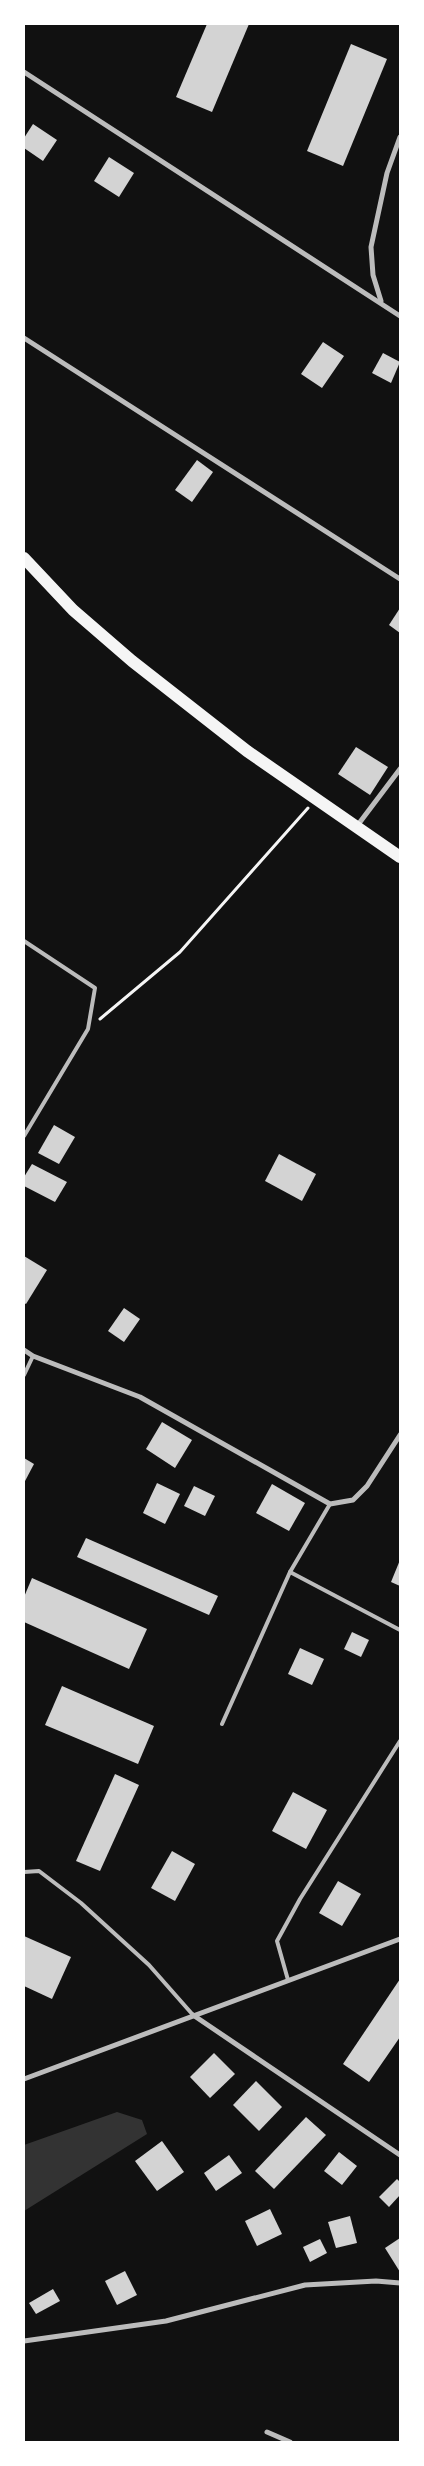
<svg xmlns="http://www.w3.org/2000/svg" width="424" height="2466" font-family="Lato,sans-serif">
<rect width="100%" height="100%" fill="#111"/>
<path fill="#333" d="M117,2112L142,2120L147,2134L24,2211V2145Z"/>
<g fill="#d3d3d3">
<path d="M207,24H249L212,112L176,97Z"/>
<path d="M351,44L387,59L343,166L307,151Z"/>
<path d="M33,124L57,140L43,161L24,148V138Z"/>
<path d="M109,157L134,173L119,197L94,181Z"/>
<path d="M323,342L344,356L322,388L301,374Z"/>
<path d="M383,353L400,362L391,383L372,373Z"/>
<path d="M197,460L213,472L192,502L175,490Z"/>
<path d="M400,608V633L389,625Z"/>
<path d="M356,747L388,767L370,795L338,774Z"/>
<path d="M54,1125L75,1137L59,1164L38,1153Z"/>
<path d="M279,1154L316,1174L302,1201L265,1181Z"/>
<path d="M32,1164L67,1182L55,1202L24,1186V1177Z"/>
<path d="M24,1256L47,1270L26,1304L24,1303Z"/>
<path d="M124,1308L140,1319L124,1342L108,1331Z"/>
<path d="M162,1422L192,1440L175,1468L146,1449Z"/>
<path d="M24,1458L34,1464L24,1483Z"/>
<path d="M157,1483L180,1494L165,1524L143,1513Z"/>
<path d="M272,1484L305,1503L289,1531L256,1513Z"/>
<path d="M194,1486L215,1496L205,1516L184,1506Z"/>
<path d="M86,1538L218,1596L209,1615L77,1557Z"/>
<path d="M400,1560V1586L391,1582Z"/>
<path d="M32,1578L147,1629L129,1669L24,1622V1597Z"/>
<path d="M352,1632L369,1640L361,1657L344,1649Z"/>
<path d="M300,1648L324,1659L312,1685L288,1674Z"/>
<path d="M62,1686L154,1726L138,1764L45,1725Z"/>
<path d="M115,1774L139,1785L100,1871L76,1861Z"/>
<path d="M293,1792L327,1810L306,1849L272,1831Z"/>
<path d="M172,1851L195,1864L175,1901L151,1888Z"/>
<path d="M338,1881L361,1894L342,1926L319,1913Z"/>
<path d="M24,1936L71,1957L52,1999L24,1986Z"/>
<path d="M400,1979V2037L369,2082L343,2064Z"/>
<path d="M214,2053L235,2074L210,2098L190,2077Z"/>
<path d="M256,2081L282,2107L259,2131L233,2105Z"/>
<path d="M306,2117L326,2135L274,2189L255,2171Z"/>
<path d="M162,2141L184,2172L157,2191L135,2161Z"/>
<path d="M339,2152L357,2166L342,2185L324,2171Z"/>
<path d="M229,2155L242,2173L216,2191L204,2173Z"/>
<path d="M397,2179L400,2182V2195L389,2207L379,2197Z"/>
<path d="M270,2209L282,2234L257,2246L245,2221Z"/>
<path d="M350,2216L357,2243L336,2248L328,2222Z"/>
<path d="M400,2238V2272L385,2248Z"/>
<path d="M320,2239L327,2253L310,2262L303,2247Z"/>
<path d="M125,2271L137,2295L117,2305L105,2281Z"/>
<path d="M53,2289L60,2301L36,2314L29,2303Z"/>
</g>
<g fill="none" stroke-linecap="round" stroke-linejoin="round">
<path stroke="#f5f5f5" stroke-width="3" d="M100,1019L180,952L308,808"/>
<g stroke="#bcbcbc" stroke-width="4">
<path d="M24,941L95,988L88,1029L24,1136"/>
<path d="M24,1375L33,1356"/>
<path d="M330,1504L290,1572L400,1630"/>
<path d="M222,1724L290,1572"/>
<path d="M24,1872L39,1871L81,1903L149,1965L193,2015"/>
<path d="M288,1980L277,1941L300,1899L400,1741"/>
</g>
<g stroke="#bcbcbc" stroke-width="5">
<path d="M24,72L400,316"/>
<path d="M381,301L373,275L371,247L387,173L400,137"/>
<path d="M24,338L400,579"/>
<path d="M357,826L400,769"/>
<path d="M24,1350L33,1356L140,1397L330,1504L353,1500L367,1486L400,1435"/>
<path d="M193,2015L400,2155"/>
<path d="M24,2079L400,1939"/>
<path d="M24,2341L166,2321L305,2285L376,2281L400,2283"/>
<path d="M267,2432L290,2442"/>
</g>
<path stroke="#f5f5f5" stroke-width="12" d="M24,558L73,610L132,661L247,751L400,857"/>
</g>
<rect width="424" height="2466" fill="none" stroke="#ffffff" stroke-width="50"/>
</svg>
